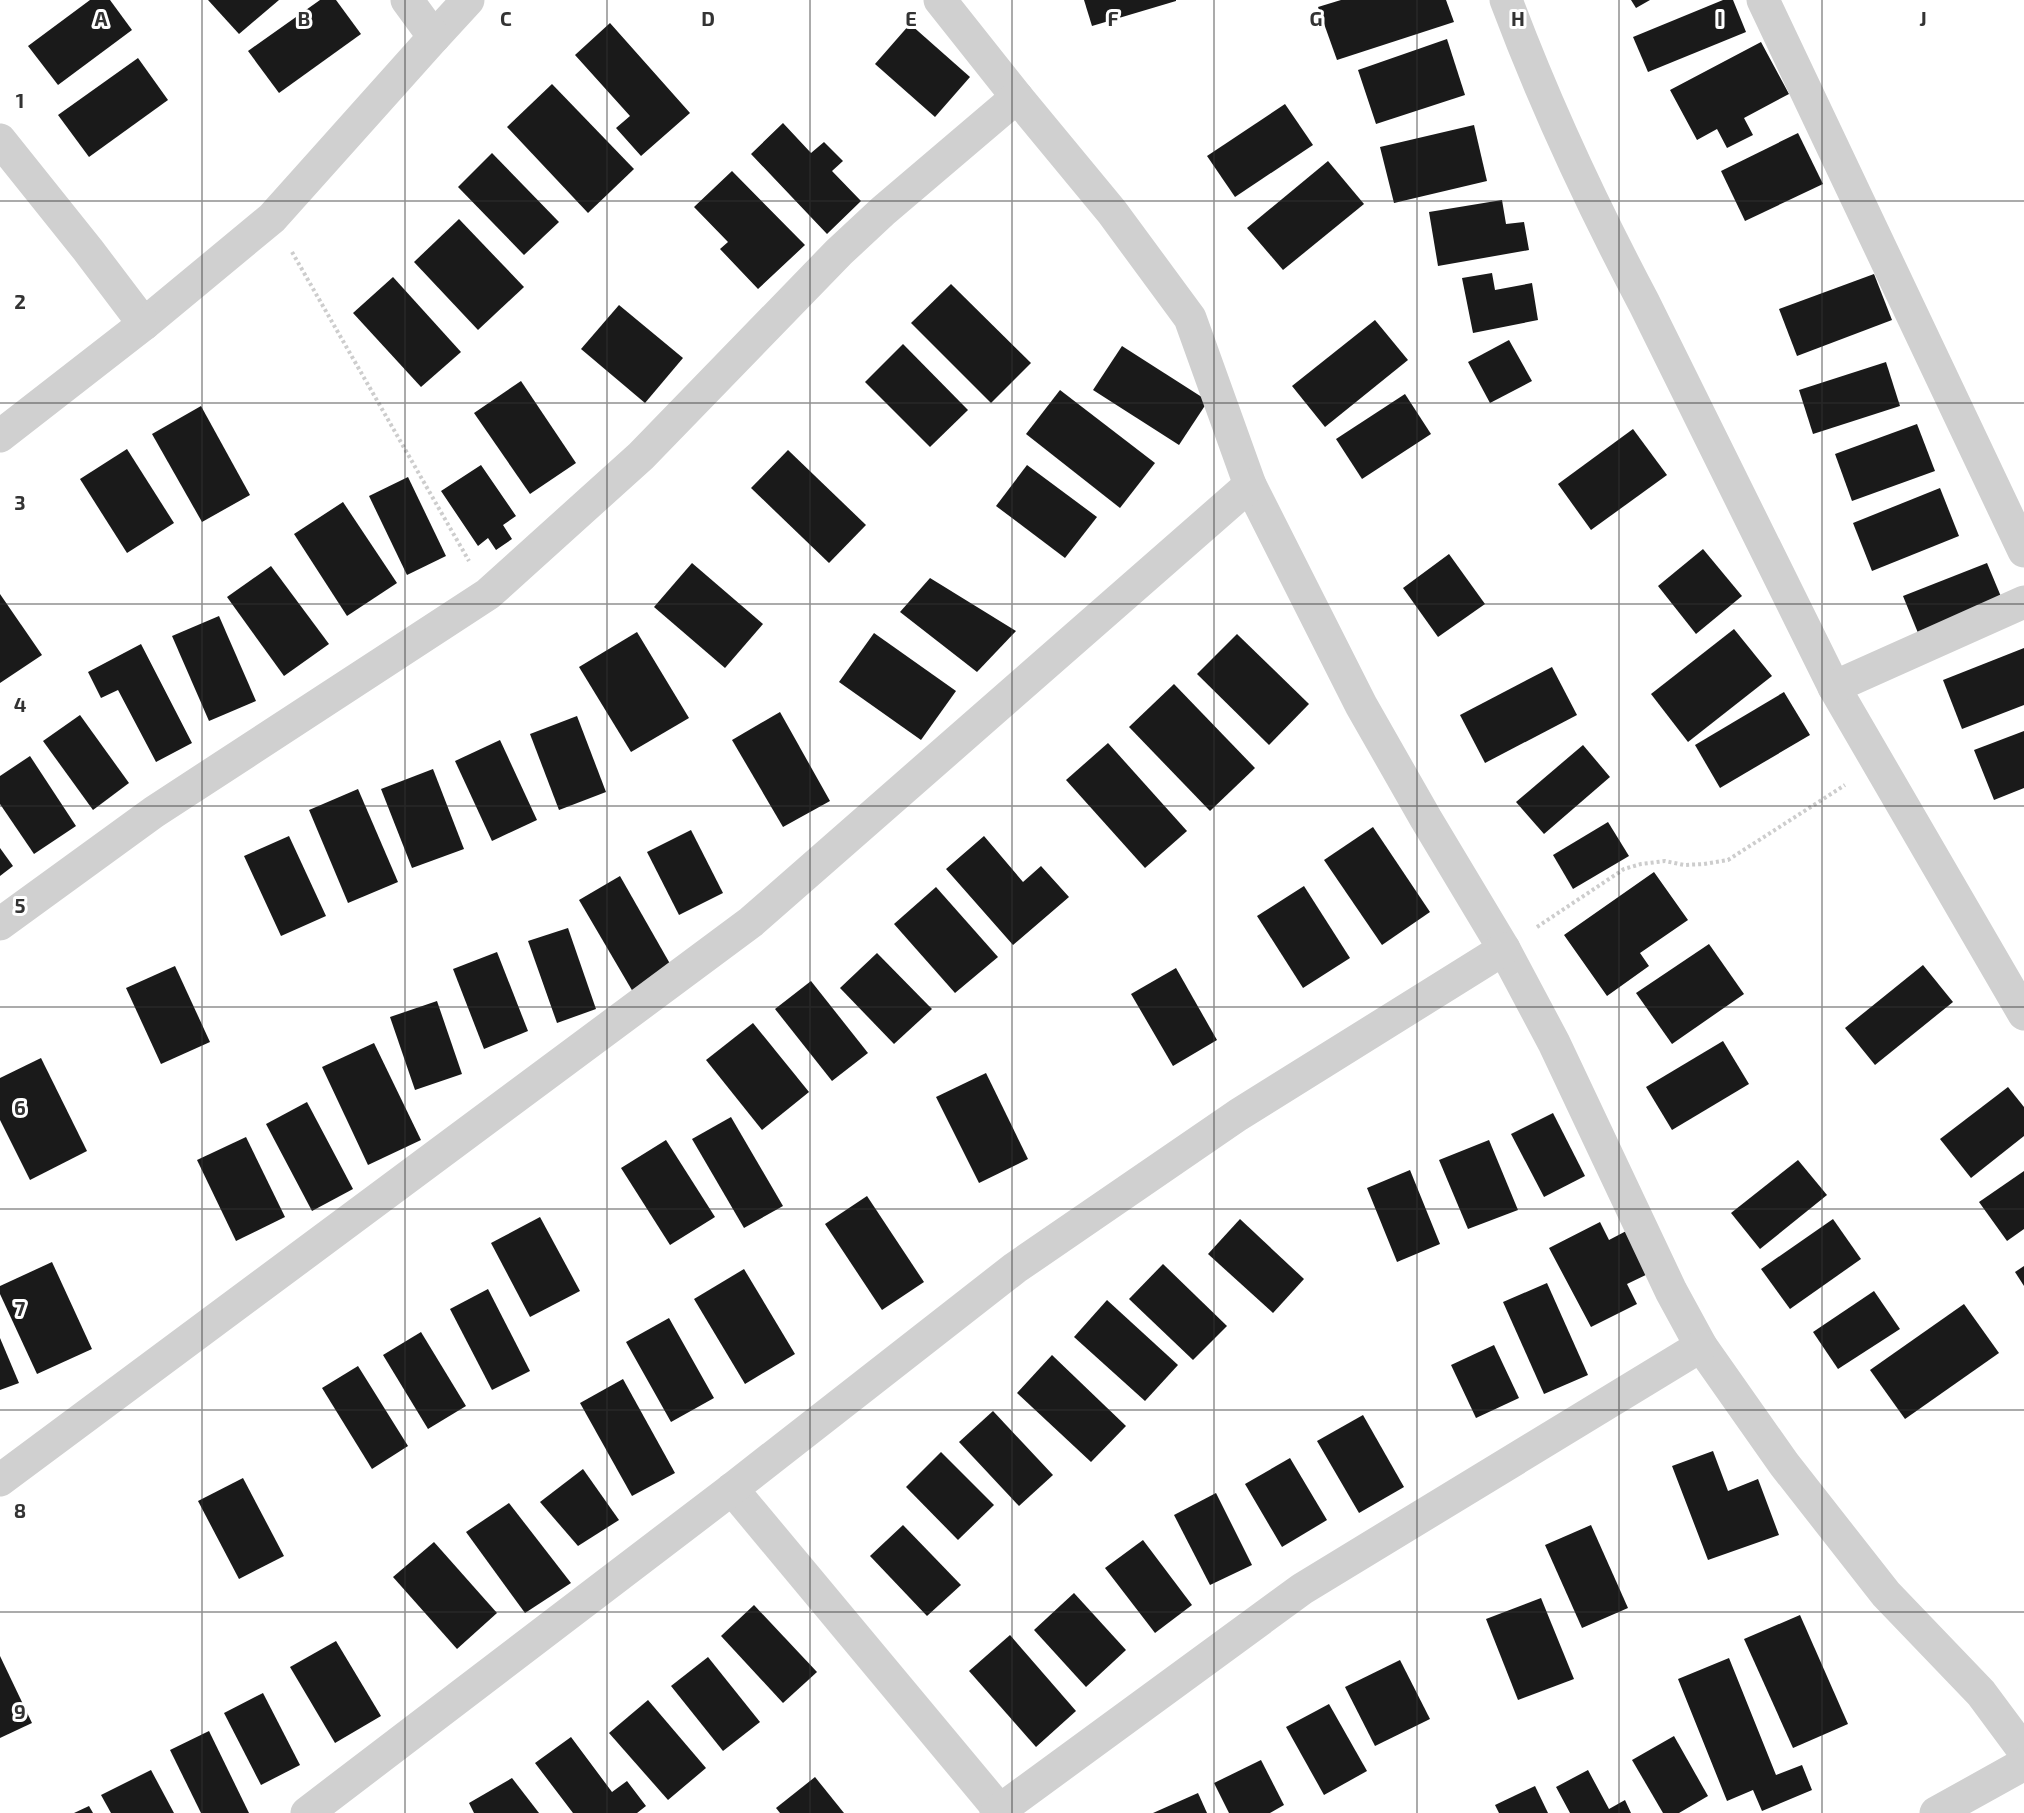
<svg xmlns="http://www.w3.org/2000/svg" width="2024" height="1813" font-family="'Exo 2',sans-serif">
<rect width="100%" height="100%" fill="#fff"/>
<g fill="#1a1a1a">
<path d="M90,0H110L132,30L58,85L28,46Z"/>
<path d="M208,0H279L239,34Z"/>
<path d="M320,0H336L361,34L279,93L248,51Z"/>
<path d="M1084,0H1176V1L1092,26Z"/>
<path d="M1341,0H1446L1454,22L1337,60L1318,7Z"/>
<path d="M1631,0H1650L1636,8Z"/>
<path d="M1723,0H1733L1746,32L1648,72L1633,37Z"/>
<path d="M610,23L690,113L641,156L616,128L630,116L575,55Z"/>
<path d="M910,24L970,77L935,117L875,64Z"/>
<path d="M1447,39L1465,95L1376,124L1358,70Z"/>
<path d="M1761,42L1789,94L1744,118L1753,135L1727,148L1717,129L1697,140L1670,90Z"/>
<path d="M138,58L168,100L89,157L58,115Z"/>
<path d="M552,84L634,169L588,213L507,127Z"/>
<path d="M1285,104L1313,145L1235,197L1207,156Z"/>
<path d="M783,123L811,153L824,142L843,161L832,171L861,201L827,234L751,154Z"/>
<path d="M1474,125L1487,181L1394,203L1380,147Z"/>
<path d="M1798,133L1823,184L1745,221L1721,171Z"/>
<path d="M492,153L559,222L524,255L458,187Z"/>
<path d="M1328,161L1364,204L1283,270L1247,228Z"/>
<path d="M732,171L805,245L758,289L720,249L728,242L694,207Z"/>
<path d="M1502,200L1506,224L1524,222L1529,250L1438,266L1429,212Z"/>
<path d="M459,219L524,287L478,330L414,262Z"/>
<path d="M1492,273L1495,290L1532,283L1538,320L1473,333L1462,278Z"/>
<path d="M1874,274L1892,320L1797,356L1779,309Z"/>
<path d="M393,277L461,352L421,387L353,313Z"/>
<path d="M951,284L1031,363L991,403L911,323Z"/>
<path d="M619,305L683,358L645,403L581,349Z"/>
<path d="M1375,320L1408,360L1325,427L1292,386Z"/>
<path d="M1509,340L1532,381L1490,403L1468,362Z"/>
<path d="M903,344L968,410L930,447L865,382Z"/>
<path d="M1122,346L1208,401L1179,445L1093,390Z"/>
<path d="M1886,362L1900,406L1813,434L1799,390Z"/>
<path d="M521,381L576,463L530,494L474,413Z"/>
<path d="M1060,390L1155,463L1120,508L1026,434Z"/>
<path d="M1405,394L1431,434L1362,479L1336,439Z"/>
<path d="M201,406L250,495L202,522L152,434Z"/>
<path d="M1917,424L1935,471L1852,501L1835,454Z"/>
<path d="M1633,429L1667,475L1591,530L1558,484Z"/>
<path d="M127,449L174,523L127,553L80,479Z"/>
<path d="M788,450L866,525L829,563L751,488Z"/>
<path d="M481,465L516,516L503,525L512,539L496,550L488,538L478,546L441,491Z"/>
<path d="M1027,465L1097,517L1065,558L996,506Z"/>
<path d="M408,477L446,556L407,575L369,496Z"/>
<path d="M1940,488L1959,536L1872,571L1853,523Z"/>
<path d="M343,502L397,583L347,616L294,534Z"/>
<path d="M1703,549L1742,596L1696,634L1658,586Z"/>
<path d="M1449,554L1485,604L1438,637L1403,588Z"/>
<path d="M692,563L763,624L725,668L654,607Z"/>
<path d="M1987,563L2002,599L1918,633L1903,596Z"/>
<path d="M271,566L329,644L284,676L227,597Z"/>
<path d="M930,578L1016,631L977,672L900,612Z"/>
<path d="M0,594L42,655L0,683Z"/>
<path d="M219,616L256,701L209,721L172,636Z"/>
<path d="M1734,629L1772,676L1688,742L1651,694Z"/>
<path d="M637,632L689,718L631,752L579,667Z"/>
<path d="M874,633L956,691L921,740L839,682Z"/>
<path d="M1237,634L1309,704L1269,745L1197,674Z"/>
<path d="M141,644L192,743L156,762L118,690L101,698L88,672Z"/>
<path d="M2024,648V705L1962,729L1943,680Z"/>
<path d="M1552,667L1577,715L1485,763L1460,715Z"/>
<path d="M1174,684L1255,768L1210,811L1129,727Z"/>
<path d="M1784,692L1810,735L1720,788L1695,745Z"/>
<path d="M780,712L830,801L783,827L732,740Z"/>
<path d="M80,715L129,783L93,810L43,741Z"/>
<path d="M577,716L606,792L559,810L530,734Z"/>
<path d="M2024,731V788L1994,800L1974,750Z"/>
<path d="M500,740L537,820L492,841L455,761Z"/>
<path d="M1108,743L1187,831L1145,868L1066,780Z"/>
<path d="M1583,745L1610,777L1544,834L1516,802Z"/>
<path d="M30,756L76,826L34,854L0,804V776Z"/>
<path d="M433,769L464,849L412,868L381,789Z"/>
<path d="M358,789L398,882L348,903L309,810Z"/>
<path d="M1608,822L1629,856L1573,889L1553,855Z"/>
<path d="M1373,827L1430,912L1382,945L1324,860Z"/>
<path d="M691,830L723,893L679,915L647,852Z"/>
<path d="M289,836L326,916L281,936L244,856Z"/>
<path d="M984,836L1023,882L1041,866L1069,897L1013,945L946,869Z"/>
<path d="M0,848L13,866L0,876Z"/>
<path d="M1654,872L1688,920L1640,953L1649,966L1607,996L1564,935Z"/>
<path d="M620,876L673,969L633,992L579,900Z"/>
<path d="M1304,886L1350,958L1303,988L1257,916Z"/>
<path d="M936,887L998,957L955,993L894,924Z"/>
<path d="M568,928L596,1009L557,1023L528,941Z"/>
<path d="M1709,944L1744,994L1672,1044L1636,993Z"/>
<path d="M497,952L528,1031L484,1049L453,969Z"/>
<path d="M877,953L932,1009L894,1044L840,988Z"/>
<path d="M1923,965L1953,1002L1875,1065L1845,1028Z"/>
<path d="M175,966L210,1042L161,1064L126,988Z"/>
<path d="M1176,968L1217,1040L1173,1066L1131,994Z"/>
<path d="M811,981L868,1053L832,1081L775,1009Z"/>
<path d="M437,1001L462,1074L415,1090L390,1017Z"/>
<path d="M753,1023L809,1092L762,1130L706,1060Z"/>
<path d="M1723,1041L1749,1084L1672,1130L1646,1087Z"/>
<path d="M374,1043L421,1140L368,1165L322,1067Z"/>
<path d="M41,1058L87,1151L30,1180L0,1120V1078Z"/>
<path d="M986,1073L1028,1159L979,1183L936,1097Z"/>
<path d="M2008,1087L2024,1107V1136L1971,1178L1940,1139Z"/>
<path d="M307,1102L353,1189L312,1211L266,1124Z"/>
<path d="M1553,1113L1585,1176L1544,1197L1511,1134Z"/>
<path d="M731,1117L783,1206L744,1228L692,1139Z"/>
<path d="M246,1137L285,1217L236,1241L197,1160Z"/>
<path d="M666,1140L715,1217L670,1245L621,1168Z"/>
<path d="M1489,1140L1518,1210L1468,1229L1439,1160Z"/>
<path d="M1798,1160L1827,1195L1760,1249L1731,1213Z"/>
<path d="M1410,1170L1440,1244L1397,1262L1367,1188Z"/>
<path d="M2024,1171V1229L2007,1241L1979,1202Z"/>
<path d="M867,1196L924,1282L882,1310L825,1224Z"/>
<path d="M540,1217L580,1291L530,1317L491,1243Z"/>
<path d="M1240,1219L1304,1279L1273,1313L1208,1254Z"/>
<path d="M1833,1219L1861,1259L1790,1309L1761,1269Z"/>
<path d="M1600,1222L1609,1240L1630,1229L1652,1272L1627,1284L1637,1304L1591,1327L1549,1248Z"/>
<path d="M52,1262L92,1349L37,1374L0,1294V1286Z"/>
<path d="M1163,1264L1227,1326L1193,1360L1129,1299Z"/>
<path d="M2024,1266V1286L2015,1272Z"/>
<path d="M744,1269L795,1354L745,1384L694,1299Z"/>
<path d="M1547,1283L1588,1375L1544,1394L1503,1302Z"/>
<path d="M488,1289L530,1371L492,1390L450,1309Z"/>
<path d="M1874,1291L1900,1329L1838,1369L1813,1332Z"/>
<path d="M1107,1300L1178,1365L1145,1401L1074,1337Z"/>
<path d="M1964,1304L1999,1353L1905,1419L1870,1370Z"/>
<path d="M669,1318L714,1398L671,1422L626,1342Z"/>
<path d="M421,1332L466,1406L428,1429L383,1355Z"/>
<path d="M0,1338L19,1383L0,1390Z"/>
<path d="M1494,1345L1519,1398L1476,1418L1451,1365Z"/>
<path d="M1052,1355L1126,1426L1091,1462L1017,1393Z"/>
<path d="M358,1366L408,1446L372,1469L322,1388Z"/>
<path d="M623,1379L675,1473L632,1496L580,1403Z"/>
<path d="M993,1411L1053,1475L1019,1506L959,1442Z"/>
<path d="M1363,1415L1404,1487L1359,1513L1317,1441Z"/>
<path d="M1713,1451L1728,1491L1758,1479L1779,1535L1708,1560L1672,1466Z"/>
<path d="M941,1452L994,1505L958,1540L906,1487Z"/>
<path d="M1290,1458L1327,1520L1282,1547L1245,1484Z"/>
<path d="M583,1469L619,1520L578,1546L540,1502Z"/>
<path d="M243,1478L284,1556L239,1579L198,1501Z"/>
<path d="M1216,1493L1252,1565L1210,1585L1174,1515Z"/>
<path d="M509,1503L571,1583L525,1613L466,1532Z"/>
<path d="M903,1525L961,1585L927,1616L870,1556Z"/>
<path d="M1591,1525L1628,1608L1582,1628L1545,1545Z"/>
<path d="M1143,1540L1192,1605L1155,1633L1105,1568Z"/>
<path d="M434,1542L497,1613L457,1649L393,1577Z"/>
<path d="M1074,1593L1126,1650L1086,1687L1034,1630Z"/>
<path d="M1541,1598L1574,1679L1518,1700L1486,1619Z"/>
<path d="M754,1605L817,1672L783,1703L721,1636Z"/>
<path d="M1800,1615L1848,1724L1793,1748L1744,1639Z"/>
<path d="M1010,1635L1076,1711L1036,1747L969,1671Z"/>
<path d="M336,1641L381,1716L335,1743L290,1667Z"/>
<path d="M0,1656L32,1723L0,1738Z"/>
<path d="M708,1657L760,1722L723,1751L671,1686Z"/>
<path d="M1729,1658L1776,1775L1802,1765L1812,1790L1762,1811L1753,1790L1727,1801L1678,1679Z"/>
<path d="M1400,1660L1430,1719L1375,1746L1345,1687Z"/>
<path d="M263,1693L300,1765L261,1785L224,1713Z"/>
<path d="M648,1700L706,1768L668,1800L609,1733Z"/>
<path d="M1329,1704L1367,1771L1324,1795L1286,1727Z"/>
<path d="M209,1731L249,1813H201L170,1750Z"/>
<path d="M1674,1736L1708,1796L1679,1813H1663L1632,1760Z"/>
<path d="M571,1737L612,1792L627,1781L646,1806L637,1813H573L535,1763Z"/>
<path d="M1261,1760L1284,1805L1270,1813H1229L1214,1783Z"/>
<path d="M151,1770L174,1813H111L101,1795Z"/>
<path d="M1588,1770L1609,1809L1625,1800L1631,1813H1570L1556,1787Z"/>
<path d="M815,1777L844,1813H780L776,1808Z"/>
<path d="M512,1778L539,1813H474L469,1803Z"/>
<path d="M1535,1786L1548,1813H1499L1495,1805Z"/>
<path d="M1198,1793L1207,1813H1153Z"/>
<path d="M89,1806L93,1813H74Z"/>
</g>
<g fill="none" stroke-linecap="round" stroke-linejoin="round">
<g stroke="#cdcdcd" stroke-width="4" stroke-dasharray="3 3" stroke-linecap="butt">
<path d="M292,252L469,561"/>
<path d="M1537,927L1624,869L1641,864L1665,861L1684,865L1704,864L1728,860L1845,785"/>
</g>
<g stroke="#d0d0d0" stroke-width="33">
<path d="M940,0L1017,97"/>
<path d="M1506,0C1545,104 1592,205 1644,303L1834,687L2024,1014"/>
<path d="M1763,0L2024,551"/>
<path d="M434,37L468,0"/>
<path d="M0,140L88,250L144,324L272,218L434,37L407,0"/>
<path d="M0,436L144,324"/>
<path d="M1834,687L2024,602"/>
<path d="M0,924L154,812L488,594L641,456L839,252L883,211L1017,97L1112,212L1190,318L1250,485L1361,705L1426,819L1504,949L1554,1043L1671,1291L1701,1346L1784,1464L1886,1594L1981,1693L2024,1751"/>
<path d="M0,1480L751,922L1250,485"/>
<path d="M732,1489L1002,1813"/>
<path d="M307,1813L732,1489L1015,1268L1238,1115L1504,949"/>
<path d="M996,1813L1302,1589L1701,1346"/>
<path d="M1936,1813L2024,1764"/>
</g>
</g>
<path fill="none" stroke="#333" stroke-width="1.5" stroke-opacity="0.55" d="M202,0V1813M405,0V1813M607,0V1813M810,0V1813M1012,0V1813M1214,0V1813M1417,0V1813M1619,0V1813M1822,0V1813M0,201H2024M0,403H2024M0,604H2024M0,806H2024M0,1007H2024M0,1209H2024M0,1410H2024M0,1612H2024"/>
<g font-size="20" text-anchor="middle" font-weight="bold" fill="#333" stroke="#fff" stroke-width="6" stroke-linejoin="round" paint-order="stroke">
<text x="101" y="26">A</text>
<text x="304" y="26">B</text>
<text x="506" y="26">C</text>
<text x="708" y="26">D</text>
<text x="911" y="26">E</text>
<text x="1113" y="26">F</text>
<text x="1316" y="26">G</text>
<text x="1518" y="26">H</text>
<text x="1720" y="26">I</text>
<text x="1923" y="26">J</text>
<text x="20" y="108">1</text>
<text x="20" y="309">2</text>
<text x="20" y="510">3</text>
<text x="20" y="712">4</text>
<text x="20" y="913">5</text>
<text x="20" y="1115">6</text>
<text x="20" y="1316">7</text>
<text x="20" y="1518">8</text>
<text x="20" y="1719">9</text>
</g>
</svg>
